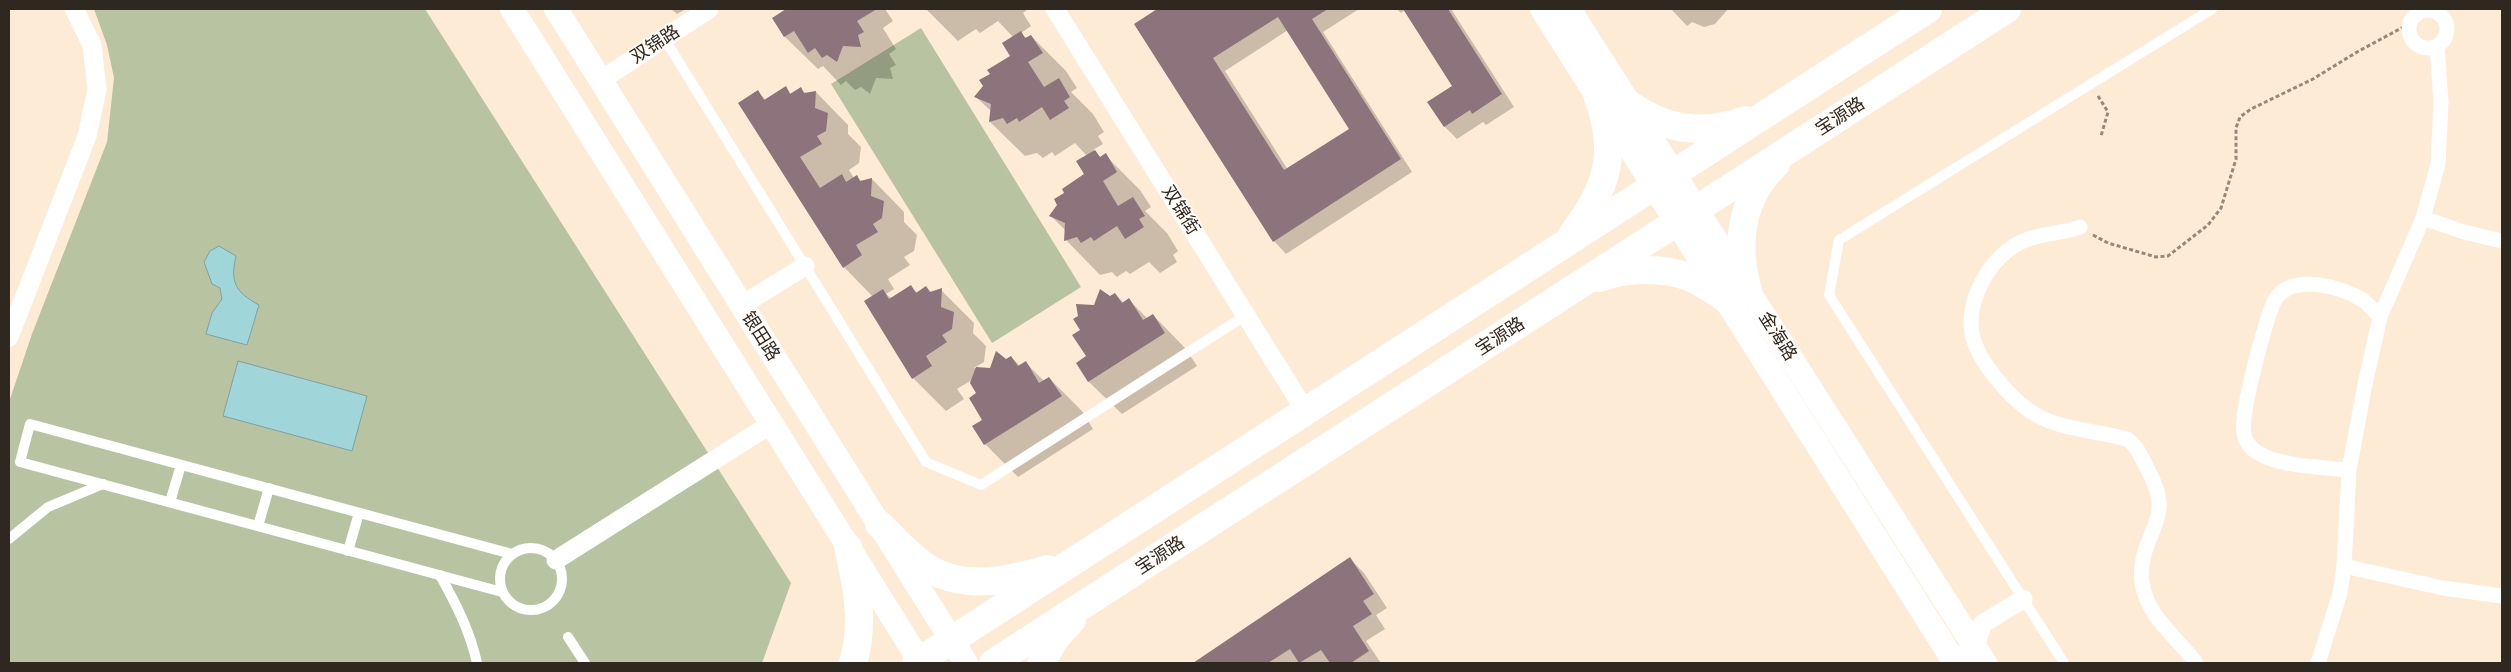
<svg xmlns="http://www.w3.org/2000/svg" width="2511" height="672" font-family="'Source Sans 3','Noto Sans SC',sans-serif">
<rect width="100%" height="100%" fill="#feebd5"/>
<g fill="#b8c4a1">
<path d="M94,9H425L791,583L762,663H9V402L32,334L107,142L114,78L107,45Z"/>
<path d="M921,28L1081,287L992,343L831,84Z"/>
</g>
<g fill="#a0d5da" stroke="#7ea1a2">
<path d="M219,246L236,256C230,282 235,292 259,305L247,345L206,334L212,313L222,299L220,288L212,284L204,262L210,251Z"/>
<path d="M238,361L367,396L352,451L223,416Z"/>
</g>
<g fill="#0003" fill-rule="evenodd">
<path d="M671,9H686L677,14Z"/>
<path d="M788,9H885L893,21L883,28L896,49L889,54L896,65L890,68L893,79L876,78L870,94L861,87L855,90L846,81L841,85L823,66L818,69L785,37L773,18Z"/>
<path d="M926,9H1028L1023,13L1031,26L1021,33L1027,39L1031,36L1066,71L1077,88L1071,92L1093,114L1104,132L1098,136L1103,144L1093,150L1101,158L1105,155L1140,190L1151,207L1145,211L1167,233L1178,251L1173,255L1177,262L1160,273L1149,262L1130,274L1126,271L1117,277L1112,272L1100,275L1066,240V231L1051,216L1066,193L1086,175L1087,156L1075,143L1055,156L1052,152L1043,158L1037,153L1025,156L990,122L992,112L976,97L991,74L1011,56L1013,37L998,21L980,33L976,29L958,41Z"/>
<path d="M1160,9H1359L1323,32L1412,172L1286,254L1274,241L1135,25ZM1288,30L1351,129L1288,170L1225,71Z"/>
<path d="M1397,9H1451L1514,107L1486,125L1483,122L1457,139L1445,127L1429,102L1454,86L1405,10L1401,13Z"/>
<path d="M1671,9H1728L1715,24L1704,27L1692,22L1687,26Z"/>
<path d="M786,88L792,95L801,89L806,94L816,92L848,125V134L861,147L859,163L849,170L854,178L857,177L862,182L872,179L904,212V222L917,235L914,251L904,257L910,265L888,279L894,289L886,294L892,299L911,287L918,293L926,287L931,292L941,290L974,323L973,333L986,346L984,362L974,368L991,369L1011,357L1020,366L1026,363L1044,381L1049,378L1082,411L1093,429L1018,477L985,444L974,426L983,420L978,393L970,381L957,389L964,399L946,411L913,378L873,297L844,267L758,92L766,100Z"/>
<path d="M1115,294L1124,303L1129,300L1148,319L1153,315L1185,348L1197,366L1122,414L1089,382L1077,363L1087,357L1081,330L1094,307Z"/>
<path d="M1350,559L1364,573L1387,608L1376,615L1385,629L1366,641L1381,663H1195Z"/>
</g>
<g fill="#8d737c" fill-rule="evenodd">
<path d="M786,9H877L857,21L864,32L858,35L861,47L843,46L837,62L827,55L822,58L815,48L808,53L794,31L784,37L772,18Z"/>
<path d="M1157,9H1328L1312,19L1401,159L1273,242L1134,24ZM1278,17L1349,129L1284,170L1213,58Z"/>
<path d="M1403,9H1448L1502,94L1472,114L1470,110L1444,127L1427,102L1452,86Z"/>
<path d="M1021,31L1025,38L1031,35L1043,53L1028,62L1044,87L1059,78L1070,97L1064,101L1069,108L1050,120L1042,107L1019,122L1017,118L1007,124L1003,118L989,122L991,104L974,97L983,86L979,80L990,74L987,70L1010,56L1002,43Z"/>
<path d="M786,86L790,94L801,87L804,93L816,91L815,108L828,113L826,131L817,136L822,144L800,157L820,188L842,174L846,182L857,175L860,181L872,178L871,196L884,201L882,218L873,224L878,232L856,245L862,255L843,268L738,103L758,90L764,100Z"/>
<path d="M1095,150L1100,157L1106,153L1117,172L1103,181L1118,206L1133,197L1145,216L1139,219L1144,227L1125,239L1117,226L1094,241L1091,237L1081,243L1077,237L1064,241L1065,223L1049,216L1057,205L1054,199L1064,193L1062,189L1084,174L1076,161Z"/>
<path d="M911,285L916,293L926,286L930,292L942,288L941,307L954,312L952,329L942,335L947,342L926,356L932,366L912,379L864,301L883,289L889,299Z"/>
<path d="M1100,289L1110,296L1115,293L1122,303L1129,298L1143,320L1153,314L1165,333L1088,382L1076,363L1086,356L1072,335L1080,330L1073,319L1078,316L1076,304L1094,305Z"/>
<path d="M996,351L1006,359L1011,356L1018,366L1026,361L1039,383L1049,377L1062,396L984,445L972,426L982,420L969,398L976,393L970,383L976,367L990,368Z"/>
<path d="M1350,557L1374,594L1363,601L1372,614L1353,626L1369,651L1351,663H1330L1321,650L1299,663L1290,649L1268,663H1193Z"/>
</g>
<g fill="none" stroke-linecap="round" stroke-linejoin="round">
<g stroke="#96897a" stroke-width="3" stroke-dasharray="4 2.5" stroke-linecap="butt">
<path d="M2098,96L2108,112L2101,136"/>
<path d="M2093,235L2108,243L2156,257L2168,256L2208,225L2221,208L2236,159V128L2240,117L2251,109L2313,79L2357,52L2409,24"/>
</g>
<g stroke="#fff" stroke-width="10">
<path d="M664,38L926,462L981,485L1246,315"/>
<path d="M170,502L181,465"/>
<path d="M258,526L269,488"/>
<path d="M9,539L48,507L103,484"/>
<circle cx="531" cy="579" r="31"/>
<path d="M348,551L359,513"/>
<path d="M440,575C456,604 470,631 477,663"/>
<path d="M502,592L20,462L30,424L512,554"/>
<path d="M568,637L585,663"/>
<path d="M2064,663L1829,295L1839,240L2212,9"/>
</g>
<g stroke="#fff" stroke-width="15">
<circle cx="2428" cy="29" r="19"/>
<path d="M2423,218L2464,232L2502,241"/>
<path d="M2080,227C2061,234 2039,233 2021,242C1989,258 1964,302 1973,338C1980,364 2014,403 2038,416C2065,430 2098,431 2127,439C2137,446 2140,455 2146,466C2152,478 2158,489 2159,502C2161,527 2137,549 2142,583C2147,617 2177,637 2196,663"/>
<path d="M2349,470C2321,467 2265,467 2248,444C2243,437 2243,427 2244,419C2245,401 2267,311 2276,298C2293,274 2340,286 2361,299C2368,303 2374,311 2380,317"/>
<path d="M2344,566L2443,588L2502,596"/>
<path d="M2318,663L2340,593L2344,566L2349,470L2365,384L2380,317L2423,218L2438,164L2441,103L2437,46"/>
</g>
<g stroke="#fff" stroke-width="19">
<path d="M1055,9L1306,412"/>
<path d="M601,80L709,9"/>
<path d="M742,305L805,266"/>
<path d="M9,337L87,136L97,89L92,45L74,9"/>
<path d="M556,560L771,424"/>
<path d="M1950,663L1975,647L1982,624L2023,599"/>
</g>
<g stroke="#fff" stroke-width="24">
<path d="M512,9L921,663"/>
<path d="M556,9L966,663"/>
<path d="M1542,9L1955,663"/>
<path d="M1569,9L1985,663"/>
</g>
<g stroke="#fff" stroke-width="28">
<path d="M1629,104C1667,131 1701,135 1746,120"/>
<path d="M1573,233C1608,187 1618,153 1598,98"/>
<path d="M1599,278C1627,268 1664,267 1691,278C1704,283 1716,293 1728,300"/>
<path d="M1748,290C1735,244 1740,199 1776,164"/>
<path d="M879,524C895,539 912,559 931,570C968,590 1010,580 1048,569"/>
<path d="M848,547C857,587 865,623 853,663"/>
<path d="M916,663L1928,9"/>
<path d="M993,663L2007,9"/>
<path d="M1041,663L1055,639L1072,620"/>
</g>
</g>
<g text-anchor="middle" stroke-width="4" stroke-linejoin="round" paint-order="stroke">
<g font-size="18" fill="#2f2820" stroke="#fffbf7">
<text transform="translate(655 44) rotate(-33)" y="6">双锦路</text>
<text transform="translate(1840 116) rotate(-33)" y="6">宝源路</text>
<text transform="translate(1181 210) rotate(58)" y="6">双锦街</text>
<text transform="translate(761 336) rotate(58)" y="6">银田路</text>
<text transform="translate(1500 336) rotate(-33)" y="6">宝源路</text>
<text transform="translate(1778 336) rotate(58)" y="6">金海路</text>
<text transform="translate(1160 555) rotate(-33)" y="6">宝源路</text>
</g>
</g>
<rect width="2511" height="672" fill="none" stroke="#2f2820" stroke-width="20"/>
</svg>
